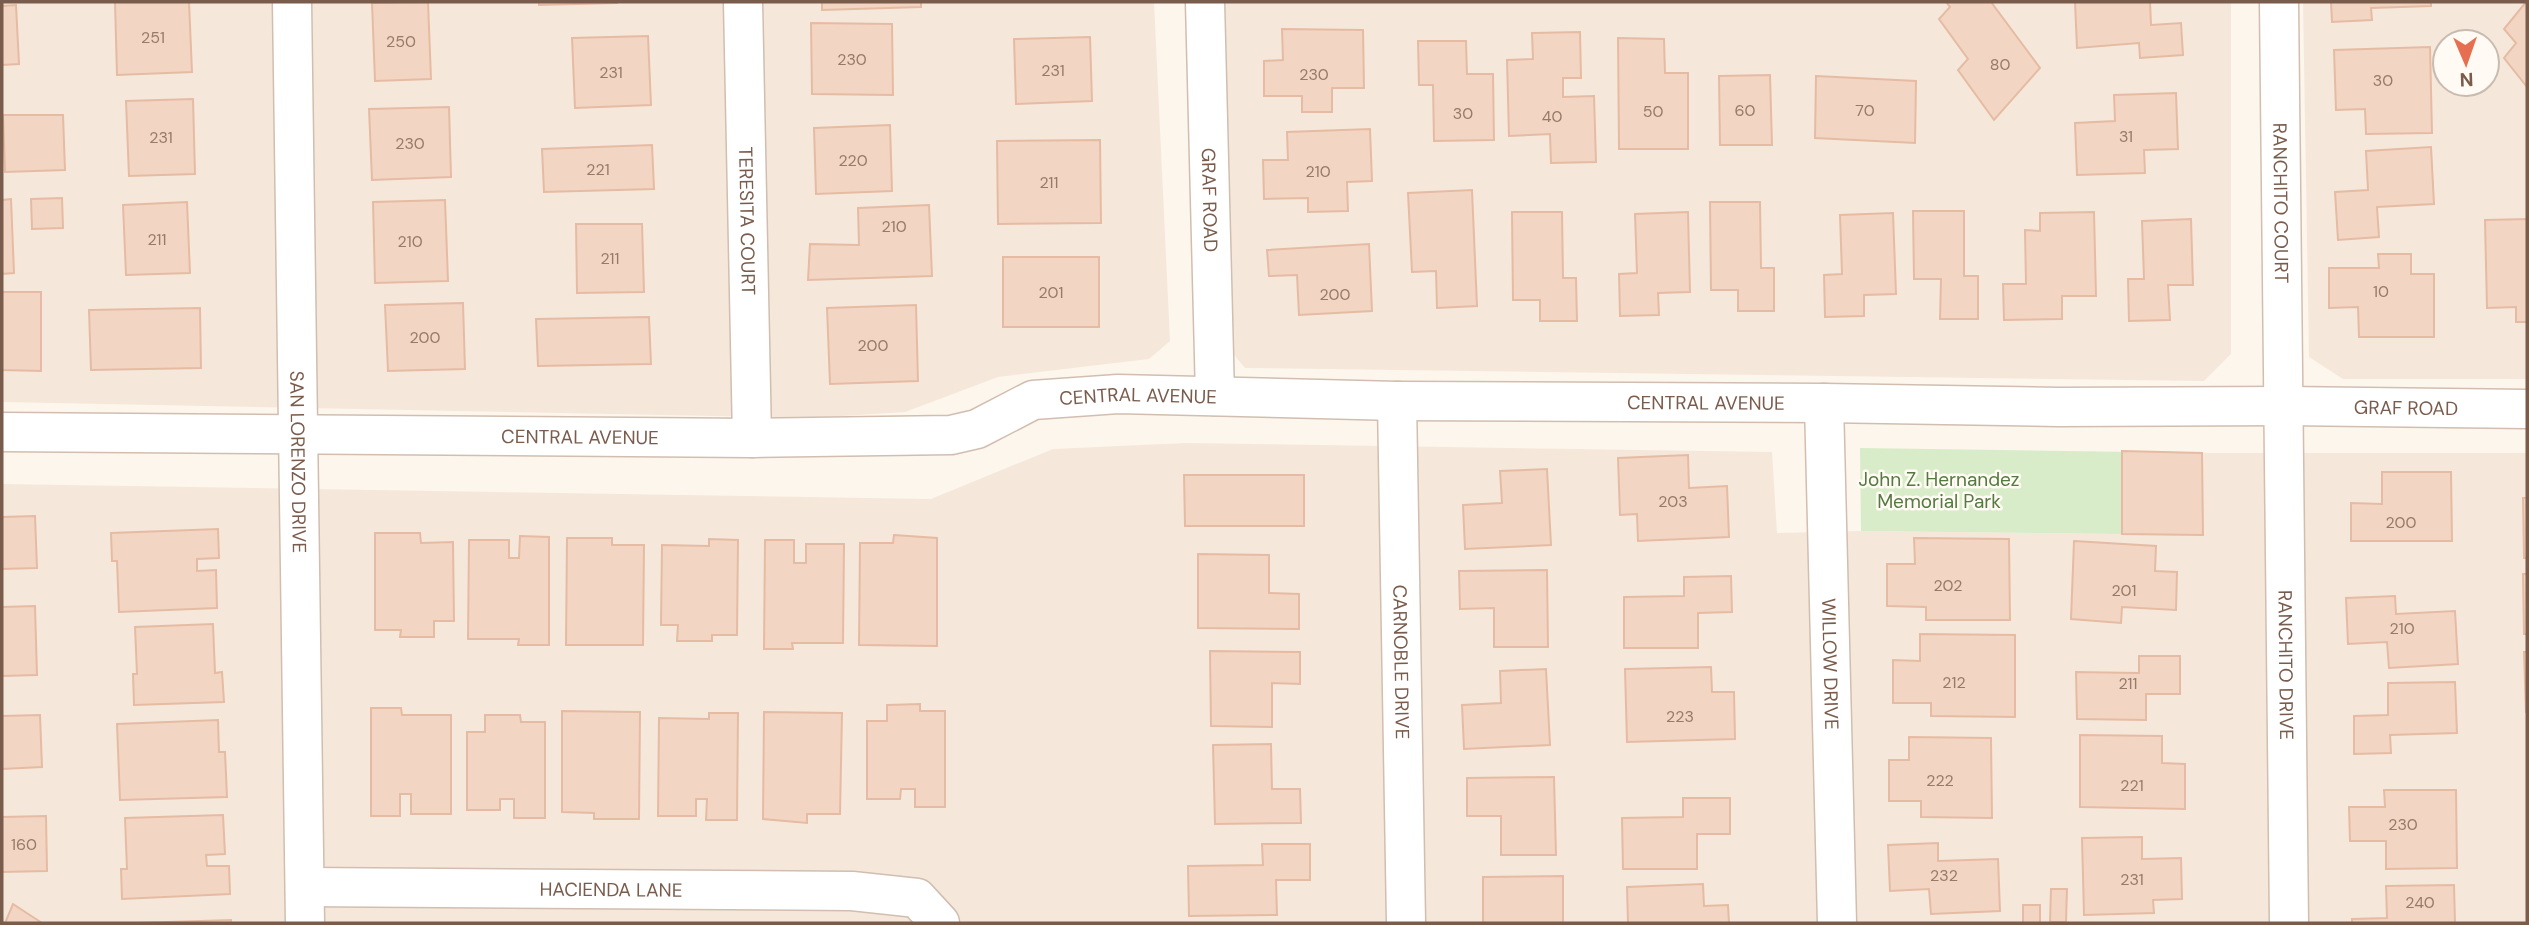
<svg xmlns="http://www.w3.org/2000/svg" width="2529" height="925" font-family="'DM Sans',sans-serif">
<rect width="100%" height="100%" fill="#fdf6ec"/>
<g fill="#f5e8da" fill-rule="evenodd">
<path d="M2,2H1154L1170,341L1149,359L998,377L905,412L811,418L2,402Z"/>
<path d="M1219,2H2231V354L2204,381L1245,368L1224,343Z"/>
<path d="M2303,2H2527V379H2343L2309,357ZM2445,42H2487V84H2445Z"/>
<path d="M1186,443L1772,452L1777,533L1861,531L2202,535V453H2527V923H2V484L931,499L1053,449Z"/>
</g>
<path fill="#d8ecc9" d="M1860,448L2202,453L2203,535L1861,531Z"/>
<g fill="#f3d5c3" stroke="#e6bba3" stroke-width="2">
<path d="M115,2H189L192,72L117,75Z"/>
<path d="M428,2L431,79L375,81L372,3Z"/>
<path d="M539,2H617V3L539,5Z"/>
<path d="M822,2H921V7L822,10Z"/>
<path d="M1946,2H1991L2040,68L1994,120L1958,70L1968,59L1939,19L1950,7Z"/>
<path d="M2075,2H2150L2151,25L2181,23L2183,55L2140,58L2139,43L2077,48Z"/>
<path d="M2331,2H2431V6L2371,8L2372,20L2332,22Z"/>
<path d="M2526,2H2527V87L2504,58L2516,43L2504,29Z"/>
<path d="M16,5L19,64L2,65V6Z"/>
<path d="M811,23L892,24L893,95L812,94Z"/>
<path d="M1282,29L1363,30L1364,88H1332V112H1302V96H1264V61L1283,60Z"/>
<path d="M1580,32L1581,78H1563V97L1594,96L1596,162L1551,163L1550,134L1509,136L1507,60L1533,59L1532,33Z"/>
<path d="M648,36L651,105L575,108L572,38Z"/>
<path d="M1090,37L1092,101L1016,104L1014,39Z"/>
<path d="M1618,38L1664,39L1665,73H1688V149H1619Z"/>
<path d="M1418,41H1466L1467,74H1493L1494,140L1434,141L1433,85H1419Z"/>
<path d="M2430,47L2432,133L2366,134L2365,109L2336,110L2334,50Z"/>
<path d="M1770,75L1772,145H1720L1719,76Z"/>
<path d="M1816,76L1916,81L1915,143L1815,138Z"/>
<path d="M2176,93L2178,149L2144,150L2145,173L2077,175L2075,123L2115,121L2114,95Z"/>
<path d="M193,99L195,174L129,176L126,101Z"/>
<path d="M449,107L451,177L372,180L369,109Z"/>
<path d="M3,115H63L65,170L5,172Z"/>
<path d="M890,125L892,191L816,194L814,128Z"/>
<path d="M1370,129L1372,181L1347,182L1348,211L1308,212V198L1264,199L1263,160H1288L1287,132Z"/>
<path d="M1100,140L1101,223L998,224L997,141Z"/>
<path d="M652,145L654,189L544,192L542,149Z"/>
<path d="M2431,147L2434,204L2377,207L2379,237L2338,240L2335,192L2368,190L2366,151Z"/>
<path d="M1472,190L1477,306L1437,308L1436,271L1412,272L1408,193Z"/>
<path d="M62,198L63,228L32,229L31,199Z"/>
<path d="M11,199L14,273L2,274V200Z"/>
<path d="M445,200L448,281L375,283L373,202Z"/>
<path d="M187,202L190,273L126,275L123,205Z"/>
<path d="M1710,202H1760L1761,268H1774V311H1738V290H1711Z"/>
<path d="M929,205L932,276L808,280L810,244L859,245L858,208Z"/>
<path d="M1913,211H1964V276H1978V319H1940L1941,279H1914Z"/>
<path d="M1512,212H1562L1563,278H1576L1577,321H1540V300H1513Z"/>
<path d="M1688,212L1690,292L1658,293L1659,315L1620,316L1619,274L1637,273L1635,214Z"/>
<path d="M2094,212L2096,296H2062V319L2004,320L2003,284H2026L2025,230L2040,231V213Z"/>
<path d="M1893,213L1896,294L1864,295V316L1825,317L1824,275L1842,274L1840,215Z"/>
<path d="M2191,219L2193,285H2168L2170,320L2129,321L2128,279H2144L2142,221Z"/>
<path d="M2527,219V322H2516V307L2487,308L2485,220Z"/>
<path d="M576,224H642L644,292L577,293Z"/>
<path d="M1369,244L1372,311L1299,315L1297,275L1269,276L1267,250Z"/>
<path d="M2378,254H2411V274H2434V337H2359L2358,307L2329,308V268H2379Z"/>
<rect x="1003" y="257" width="96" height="70"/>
<path d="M2,292H41V371L2,370Z"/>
<path d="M463,303L465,369L388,371L385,305Z"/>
<path d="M916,305L918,381L830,384L827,308Z"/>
<path d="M200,308L201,368L91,370L89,310Z"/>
<path d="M649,317L651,364L538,366L536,319Z"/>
<path d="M2122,451L2202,453L2203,535L2122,534Z"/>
<path d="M1688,455L1689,488L1727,486L1729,537L1638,541L1637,514L1620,515L1618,458Z"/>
<path d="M1547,469L1551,545L1465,549L1463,505L1502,503L1500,471Z"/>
<path d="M2382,472H2451L2452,541H2351V503L2382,504Z"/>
<path d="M1184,475H1304V526H1185Z"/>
<path d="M2523,498H2527V558H2524Z"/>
<path d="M35,516L37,568L2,569V517Z"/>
<path d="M218,529L219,558L197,559V571L216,570L217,608L119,612L117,561H112L111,533Z"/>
<path d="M375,533H420L421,543L453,542L454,621H434V637H400L401,630H375Z"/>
<path d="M894,535L937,538V646L859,645L860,543H893Z"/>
<path d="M520,536L549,537V645H518L519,639H468L469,540H509V558H519Z"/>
<path d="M567,538H612V545H644L643,645H566Z"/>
<path d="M1914,538L2009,539L2010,620H1926V607L1887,606V564H1915Z"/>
<path d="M709,539L738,540L737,635H712V641H677L678,625H661L662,545L709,546Z"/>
<path d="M765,540H794V563H806V544H844L843,643H792L793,649H764Z"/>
<path d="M2074,541L2156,546L2155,571L2177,572L2176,610L2122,607L2121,623L2071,619Z"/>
<path d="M1198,554L1269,555V593L1299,594V629L1198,628Z"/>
<path d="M1547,570L1548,647H1494V608L1460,609L1459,571Z"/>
<path d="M2523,574H2527V634H2524Z"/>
<path d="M1731,576L1732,612L1698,613V648H1624V597L1684,596V577Z"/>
<path d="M2395,596L2396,614L2455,611L2458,664L2389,668L2387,642L2348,644L2346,598Z"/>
<path d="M35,606L37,675L2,676V607Z"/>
<path d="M213,624L215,673L222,672L224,702L134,705L133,674H137L135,627Z"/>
<path d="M1920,634L2015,635V717L1931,716V703H1893V660L1920,661Z"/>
<path d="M1210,651L1300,652V684L1272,683V727L1211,726Z"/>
<path d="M2524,652H2527V712H2526Z"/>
<path d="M2139,656H2180V694H2146V720L2077,719L2076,672L2139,673Z"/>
<path d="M1711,667L1712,692H1734L1735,739L1627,742L1625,669Z"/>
<path d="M1546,669L1550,745L1464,749L1462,705L1501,703L1500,671Z"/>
<path d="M2455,682L2457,733L2390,735L2391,753L2354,754V716L2388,715V683Z"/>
<path d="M920,704V711H945V807H915V789H901L900,799H867V721H887V705Z"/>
<path d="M371,708H401L402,715H451V814H411V794H400V816H371Z"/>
<path d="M562,711L640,712L639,819H594V813L562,812Z"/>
<path d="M764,712L842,713L840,814H807V823L763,819Z"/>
<path d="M709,713H738L737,820H706L707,799H696V816H658L659,718L709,719Z"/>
<path d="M40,715L42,767L2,769V716Z"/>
<path d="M485,715H520L521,722H545V818H514V799H500V810H467V732H485Z"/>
<path d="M218,720L219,752H225L227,797L120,800L117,724Z"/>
<path d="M2080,735L2162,736V763L2185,764V809L2080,807Z"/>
<path d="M1909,737L1991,738L1992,818L1921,817V801H1889V760H1909Z"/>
<path d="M1271,744L1272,789H1300L1301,823L1215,824L1213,745Z"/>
<path d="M1554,777L1556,855H1501V816H1467V778Z"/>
<path d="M2384,790H2456L2457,868L2386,869V841H2350L2349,807H2385Z"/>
<path d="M1683,798H1730V834H1697V869H1623L1622,818L1683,817Z"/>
<path d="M223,815L225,854L206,855L207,866H229L230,894L122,899L121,869H127L125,818Z"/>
<path d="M46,816L47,871L2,872V817Z"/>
<path d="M2142,837V859L2181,858L2182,899L2153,900L2154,913L2084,915L2082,838Z"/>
<path d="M1938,843V861L1998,859L2000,911L1931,914L1929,889L1890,891L1888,845Z"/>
<path d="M1262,844H1310V880H1276L1277,915L1189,916L1188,866L1263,865Z"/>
<path d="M1563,876V923H1483V877Z"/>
<path d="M1703,884L1704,906L1728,905L1729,923H1628L1627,887Z"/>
<path d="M2454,885L2455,923H2352V919L2387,918L2386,886Z"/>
<path d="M2051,889H2067L2066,922H2050Z"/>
<path d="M13,904L42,923H5Z"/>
<rect x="2023" y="905" width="17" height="18"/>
<path d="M231,920V923H135Z"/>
</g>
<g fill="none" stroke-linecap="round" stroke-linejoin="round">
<g stroke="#d1beb0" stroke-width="41">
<g id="minor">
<path id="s1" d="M292,2L305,923"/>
<path id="s2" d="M743,2L752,438"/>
<path id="s3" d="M1205,2L1215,396"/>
<path id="s4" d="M2279,2L2289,923"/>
<path id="s5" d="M1397,401L1406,923"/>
<path id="s6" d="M1824,403L1837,923"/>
<path id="s7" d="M2284,406L2527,409"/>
<path id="s8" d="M305,887L852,891L917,898L940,923"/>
</g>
</g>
<g stroke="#d1beb0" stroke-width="41">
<g id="tertiary">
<path id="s9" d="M2,432L752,438L951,435L977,429L1033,400L1118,394L1397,401L1824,403L2058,407L2284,406"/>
</g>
</g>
<use href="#minor" stroke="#fff" stroke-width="38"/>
<use href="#tertiary" stroke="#fff" stroke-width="38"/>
</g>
<g text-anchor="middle" stroke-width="5" stroke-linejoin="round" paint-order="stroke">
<g font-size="16" fill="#987a6a">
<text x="153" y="43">251</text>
<text x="401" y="47">250</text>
<text x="852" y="65">230</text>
<text x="2000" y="70">80</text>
<text x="1053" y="76">231</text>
<text x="611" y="78">231</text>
<text x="1314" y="80">230</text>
<text x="2383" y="86">30</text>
<text x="1745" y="116">60</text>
<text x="1865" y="116">70</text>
<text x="1653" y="117">50</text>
<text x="1463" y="119">30</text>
<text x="1552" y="122">40</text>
<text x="2126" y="142">31</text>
<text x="161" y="143">231</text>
<text x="410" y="149">230</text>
<text x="853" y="166">220</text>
<text x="598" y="175">221</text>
<text x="1318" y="177">210</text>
<text x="1049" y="188">211</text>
<text x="894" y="232">210</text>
<text x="157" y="245">211</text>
<text x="410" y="247">210</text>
<text x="610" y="264">211</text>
<text x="2381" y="297">10</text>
<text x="1051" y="298">201</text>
<text x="1335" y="300">200</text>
<text x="425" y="343">200</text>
<text x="873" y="351">200</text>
<text x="1673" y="507">203</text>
<text x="2401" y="528">200</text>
<text x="1948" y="591">202</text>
<text x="2124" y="596">201</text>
<text x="2402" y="634">210</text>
<text x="1954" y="688">212</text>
<text x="2128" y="689">211</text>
<text x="1680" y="722">223</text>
<text x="1940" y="786">222</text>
<text x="2132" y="791">221</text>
<text x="2403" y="830">230</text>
<text x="24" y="850">160</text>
<text x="1944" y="881">232</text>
<text x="2132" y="885">231</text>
<text x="2420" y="908">240</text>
</g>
<g font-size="19" fill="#7a5c4d" stroke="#fffaf3">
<text dy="7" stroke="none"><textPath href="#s3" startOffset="198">GRAF ROAD</textPath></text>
<text dy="7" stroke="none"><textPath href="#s4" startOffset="201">RANCHITO COURT</textPath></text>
<text dy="7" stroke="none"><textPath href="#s2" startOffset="219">TERESITA COURT</textPath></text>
<text dy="7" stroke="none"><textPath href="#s9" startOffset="1144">CENTRAL AVENUE</textPath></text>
<text dy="7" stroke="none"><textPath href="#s9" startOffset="1712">CENTRAL AVENUE</textPath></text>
<text dy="7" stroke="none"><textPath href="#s7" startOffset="122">GRAF ROAD</textPath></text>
<text dy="7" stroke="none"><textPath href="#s9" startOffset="578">CENTRAL AVENUE</textPath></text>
<text dy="7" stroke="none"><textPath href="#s1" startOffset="460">SAN LORENZO DRIVE</textPath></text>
<text dy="7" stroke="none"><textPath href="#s5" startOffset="261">CARNOBLE DRIVE</textPath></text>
<text dy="7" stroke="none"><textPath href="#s6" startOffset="261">WILLOW DRIVE</textPath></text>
<text dy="7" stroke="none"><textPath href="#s4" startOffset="663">RANCHITO DRIVE</textPath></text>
<text dy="7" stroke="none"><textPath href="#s8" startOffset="306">HACIENDA LANE</textPath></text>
</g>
<g font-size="19" fill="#537a41" stroke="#fffaf3">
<text x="1939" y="486">John Z. Hernandez<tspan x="1939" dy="22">Memorial Park</tspan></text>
</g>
</g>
<rect width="2529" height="925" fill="none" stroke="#7a5c4d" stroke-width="7"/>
<g transform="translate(2466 63) rotate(178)"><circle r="33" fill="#fffaf3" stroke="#cabbb1" stroke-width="2"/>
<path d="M0-5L12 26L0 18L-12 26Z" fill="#e76f51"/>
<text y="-10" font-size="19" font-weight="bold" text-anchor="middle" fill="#7a5c4d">N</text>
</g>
</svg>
